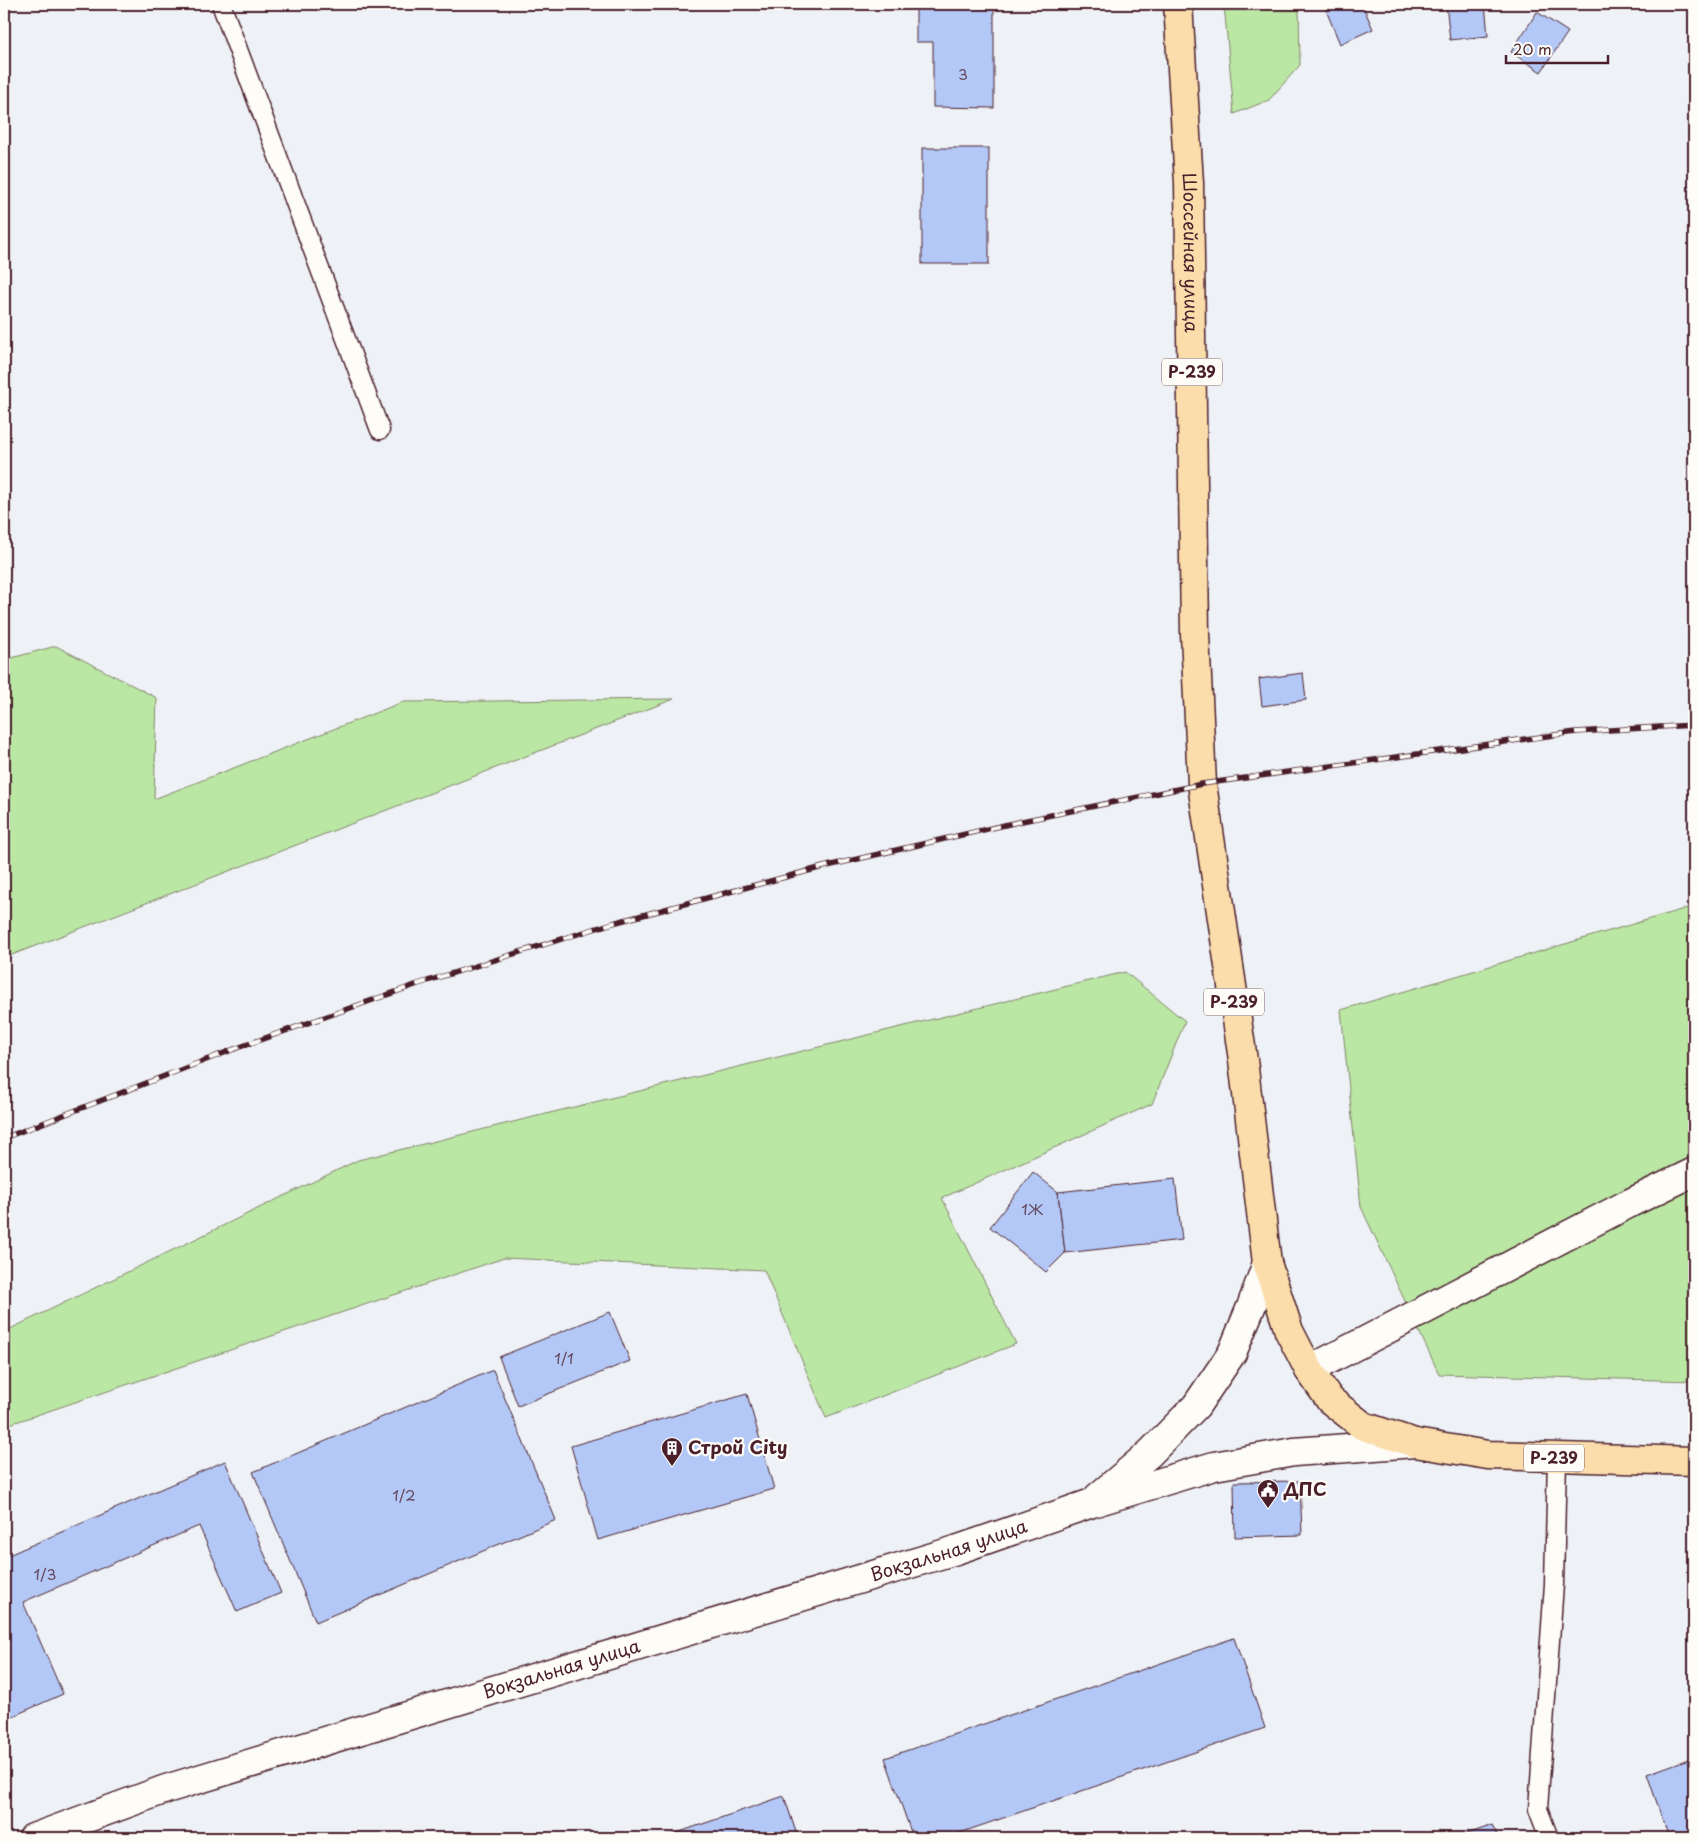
<svg xmlns="http://www.w3.org/2000/svg" width="1698" height="1842" font-family="'Playpen Sans',sans-serif">
<rect width="100%" height="100%" fill="#eef2f7"/>
<filter id="ink" filterUnits="userSpaceOnUse"><feTurbulence type="fractalNoise" baseFrequency=".02" numOctaves="2"/><feDisplacementMap in="SourceGraphic" scale="10" xChannelSelector="R" yChannelSelector="G"/><feConvolveMatrix kernelMatrix="1 2 1 2 8 2 1 2 1" color-interpolation-filters="sRGB"/></filter>
<g filter="url(#ink)">
<g fill="#bae7a4" stroke="#828368">
<path d="M1224,4L1299,5L1300,65L1269,100L1234,114Z"/>
<path d="M56,646L157,698L154,799L403,702L674,699L4,958V660Z"/>
<path d="M1694,906V1381L1439,1374L1361,1207L1341,1010Z"/>
<path d="M1125,972L1185,1021L1152,1104L942,1198L1016,1344L826,1418L764,1270L504,1258L4,1426V1332L358,1160Z"/>
</g>
<g fill="#b3c8f7" stroke="#4a1f2b">
<path d="M916,4H994V108L933,107V42H916Z"/>
<path d="M1335,4H1362L1373,29L1340,44L1325,8Z"/>
<path d="M1446,4H1485L1488,36L1450,40Z"/>
<path d="M1537,12L1568,32L1541,72L1511,52Z"/>
<rect x="922" y="148" width="67" height="116"/>
<path d="M1303,673L1306,700L1262,706L1259,679Z"/>
<path d="M1033,1172L1058,1192L1065,1253L1046,1272L990,1227Z"/>
<path d="M1175,1179L1182,1240L1065,1253L1058,1192Z"/>
<path d="M610,1312L630,1361L518,1406L499,1357Z"/>
<path d="M493,1370L556,1520L316,1622L253,1472Z"/>
<path d="M747,1394L774,1489L598,1540L571,1446Z"/>
<path d="M225,1461L281,1593L237,1612L199,1526L23,1602L63,1694L11,1717L4,1700V1557Z"/>
<path d="M1300,1481L1302,1535L1235,1537L1234,1482Z"/>
<path d="M1234,1638L1265,1728L945,1838H913L885,1758Z"/>
<path d="M1694,1757V1838H1669L1647,1774Z"/>
<path d="M784,1796L798,1838H662Z"/>
<path d="M1493,1825L1498,1838H1455Z"/>
</g>
<g fill="none" stroke-linecap="round" stroke-linejoin="round">
<g stroke="#4a1f2b" stroke-width="21">
<g id="lane">
<path d="M221,4L380,430"/>
<path d="M1549,1838L1538,1809L1554,1584L1557,1458"/>
</g>
</g>
<g stroke="#4a1f2b" stroke-width="31">
<path id="street" d="M1309,1370L1630,1203L1694,1172"/>
</g>
<g stroke="#4a1f2b" stroke-width="31">
<g id="secondary">
<path d="M1098,1497L1150,1453L1196,1406L1232,1353L1251,1307L1267,1263"/>
<path id="s1" d="M33,1838L166,1789L956,1550L1092,1503L1214,1466L1294,1452L1415,1443"/>
</g>
</g>
<g stroke="#4a1f2b" stroke-width="31">
<g id="highway">
<path id="s2" d="M1178,4L1189,183L1195,634L1202,784L1243,1060L1267,1263L1289,1331L1309,1370L1330,1400L1363,1426L1415,1443L1488,1455L1694,1461"/>
</g>
</g>
<use href="#lane" stroke="#fdfcf7" stroke-width="18"/>
<use href="#street" stroke="#fdfcf7" stroke-width="28"/>
<use href="#secondary" stroke="#fdfcf7" stroke-width="28"/>
<use href="#highway" stroke="#fbddab" stroke-width="28"/>
<g stroke="#4a1f2b" stroke-width="5.5">
<path id="rail" d="M4,1138L237,1048L418,984L613,923L823,867L1022,821L1202,784L1576,732L1694,725"/>
</g>
<use href="#rail" stroke="#fdfcf7" stroke-width="4" stroke-dasharray="11" stroke-linecap="butt"/>
</g>
</g>
<defs>
<g id="building-pin" transform="scale(1.125)"><path d="M0 17L-7.5 6A9.5 9.5 0 1 1 7.5 6Z" fill="#4a1f2b" stroke="#fdfcf7"/><path d="M-4-6H4V6H1V3H-1V6H-4ZM-2.5-4.3h1.7v1.8h-1.7ZM.8-4.3h1.7v1.8H.8ZM-2.5-1h1.7V.8h-1.7ZM.8-1h1.7V.8H.8Z" fill="#fff"/></g>
<g id="civic-pin" transform="scale(1.125)"><path d="M0 17L-7.5 6A9.5 9.5 0 1 1 7.5 6Z" fill="#4a1f2b" stroke="#fdfcf7"/><path d="M-.6-6.5H3V-4.5H.6V-3L4-1V1h2V6H-6V1h2V-1L-.6-3ZM-1.2 2.5V6h2.4V2.5Z" fill="#fff"/></g>
</defs>
<g fill-rule="evenodd">
<use href="#building-pin" x="672" y="1448"/>
<use href="#civic-pin" x="1268" y="1490"/>
</g>
<g text-anchor="middle" stroke-width="4.5" stroke-linejoin="round" paint-order="stroke">
<g font-size="15" fill="#64495e">
<text x="963" y="80">3</text>
<text x="1032" y="1215">1Ж</text>
<text x="564" y="1364">1/1</text>
<text x="404" y="1501">1/2</text>
<text x="45" y="1580">1/3</text>
</g>
<g fill="#fdfcf7" stroke="#806168" stroke-width="1">
<rect x="1162" y="358.5" width="60" height="27" rx="4"/>
<rect x="1204" y="988.5" width="60" height="27" rx="4"/>
<rect x="1524" y="1444.5" width="60" height="27" rx="4"/>
</g>
<g font-size="16" font-weight="bold" fill="#4a1f2b">
<text x="1192" y="378">Р-239</text>
<text x="1234" y="1008">Р-239</text>
<text x="1554" y="1464">Р-239</text>
</g>
<g font-size="18" fill="#4a1f2b" stroke="#fdfcf7">
<text dy="6" stroke="none"><textPath href="#s2" startOffset="249">Шоссейная улица</textPath></text>
<text dy="6" stroke="none"><textPath href="#s1" startOffset="960">Вокзальная улица</textPath></text>
<text dy="6" stroke="none"><textPath href="#s1" startOffset="555">Вокзальная улица</textPath></text>
</g>
<g font-size="18" font-weight="bold" fill="#4a1f2b" stroke="#fdfcf7" text-anchor="start">
<text x="688" y="1454">Строй City</text>
<text x="1284" y="1496">ДПС</text>
</g>
</g>
<rect width="1698" height="1842" fill="none" stroke="#fdfcf7" stroke-width="20"/>
<rect x="10" y="10" width="1678" height="1822" fill="none" stroke="#4a1f2b" stroke-width="2" filter="url(#ink)"/>
<path d="M1506 55v8h102v-8" fill="none" stroke="#4a1f2b" stroke-width="2.5"/>
<text x="1513" y="55" font-size="15" fill="#4a1f2b" stroke="#fdfcf7" stroke-width="4" paint-order="stroke">20 m</text>
</svg>
